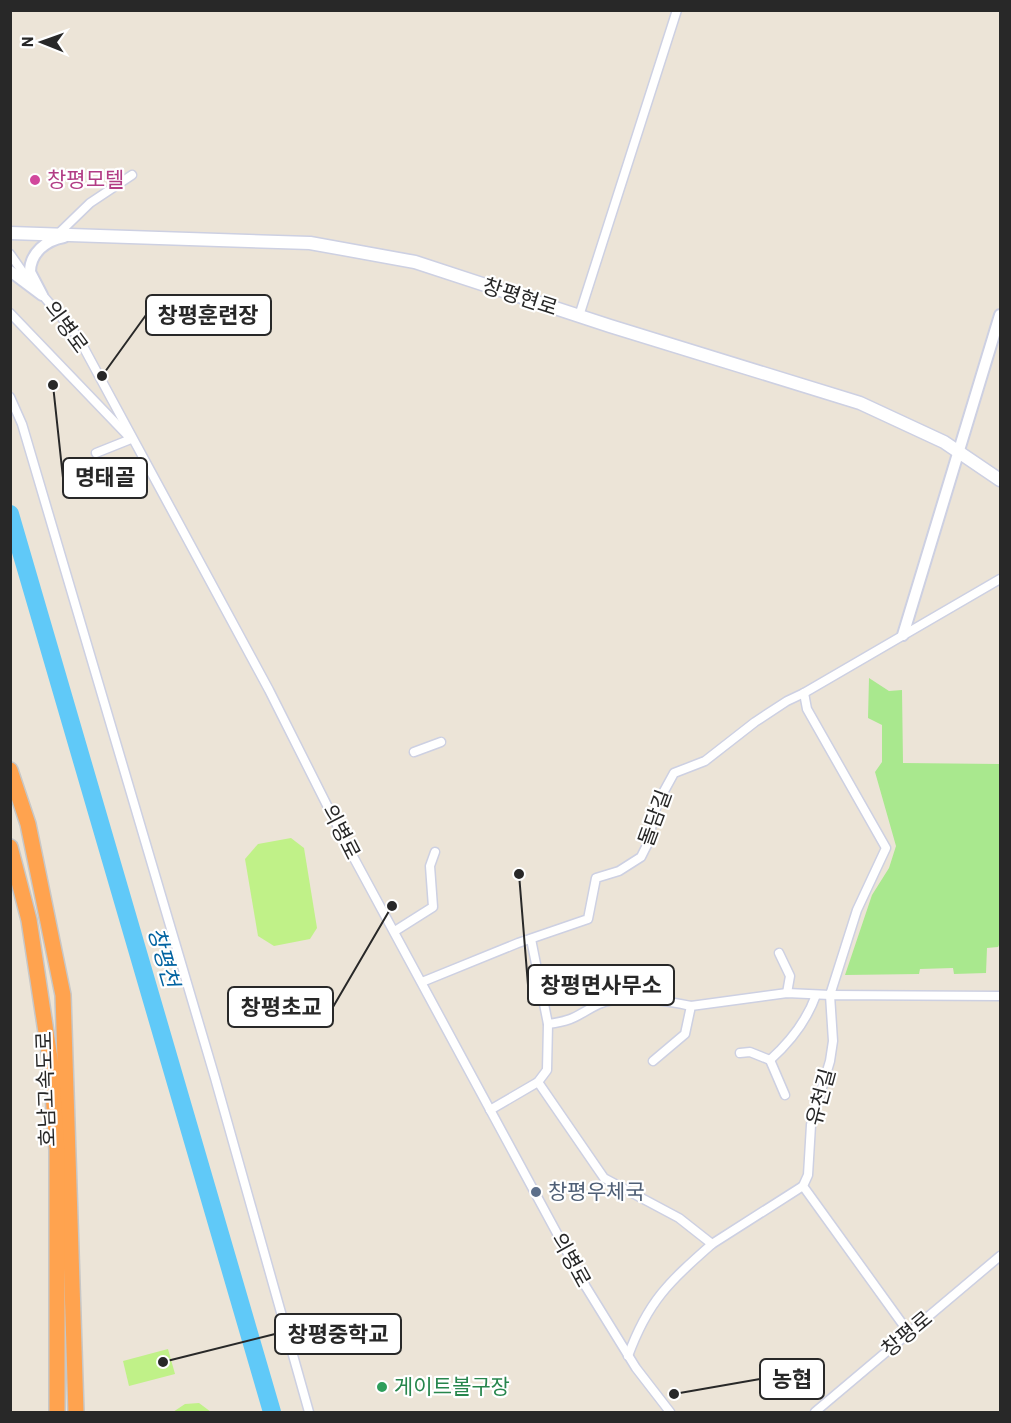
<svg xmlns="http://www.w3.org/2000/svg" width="1011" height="1423" font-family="Barlow,'Noto Sans KR',sans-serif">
<rect width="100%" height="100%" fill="#ece4d7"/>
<path fill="#a9e88e" d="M869,678L889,691L902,690L903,763L1000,764V943L998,947L987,948L986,973L954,974L953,968L920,969L919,974L845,975L872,895L889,868L896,846L875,772L882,762V725L868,718Z"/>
<g fill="#c0f188">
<path d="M291,838L304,848L317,928L310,939L274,946L258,936L245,859L258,844Z"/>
<path d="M168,1349L175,1374L129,1386L123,1361Z"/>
<path d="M199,1403L211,1412H173L185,1404Z"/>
</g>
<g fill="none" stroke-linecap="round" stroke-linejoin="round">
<path stroke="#60c9f8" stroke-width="18" d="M10,514L272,1412"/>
<g stroke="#cdd0e2" stroke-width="11">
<g id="minor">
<path d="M58,234L90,203L132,175"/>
<path d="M10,254L29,281"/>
<path d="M40,292L78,337L269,690L349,849L586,1287L636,1368L670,1412"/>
<path d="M10,313L131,439L96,453"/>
<path d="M579,316L677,10"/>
<path d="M10,397L22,424L215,1078L309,1412"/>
<path d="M414,752L441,742"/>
<path d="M395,931L433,907L430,866L435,852"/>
<path d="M531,939L548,1024"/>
<path d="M779,953L790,976L787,993"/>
<path d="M422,982L518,943L588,919L596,878L619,871L641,857L647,845L657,804L674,773L705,761L755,722L787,701L804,693L1000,579"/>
<path d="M601,1003L608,981L605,972"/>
<path d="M740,1053L750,1052L770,1060C790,1042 807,1020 816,995"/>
<path d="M770,1060L785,1095"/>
<path d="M653,1061L685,1034L691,1006L787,993L830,995L857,910L886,848L807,709L804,693"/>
<path d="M538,1082L604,1178L679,1218L712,1244C669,1282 648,1301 628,1356"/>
<path d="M490,1110L538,1082L547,1070L548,1024C577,1020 576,1015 599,1004C619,994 670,1001 691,1006"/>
<path d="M712,1244L803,1186"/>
<path d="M909,1333L803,1186L808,1175L811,1125L830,1061L833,1041L830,995L1000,996"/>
<path d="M815,1412L1000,1256"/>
</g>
</g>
<g stroke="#cdd0e2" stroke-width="14">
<g id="tertiary">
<path d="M10,271L42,295L30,272C30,253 46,240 64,237"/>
<path d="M903,635L1000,315"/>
</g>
</g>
<g stroke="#cdd0e2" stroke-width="15">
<path id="secondary" d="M10,233L310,243L415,262L610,326L860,403L944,442L1000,480"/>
</g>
<g stroke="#c7c7c7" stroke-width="18">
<g id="motorway">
<path d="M10,770L28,824L63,995L76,1412"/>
<path d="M10,847L29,920L51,1065L57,1150V1412"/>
</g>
</g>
<use href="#minor" stroke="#fff" stroke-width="8"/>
<use href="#tertiary" stroke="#fff" stroke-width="10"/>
<use href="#secondary" stroke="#fff" stroke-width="12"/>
<use href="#motorway" stroke="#ffa34f" stroke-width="15"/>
</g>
<circle fill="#d1479c" stroke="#fff" stroke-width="2" cx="35" cy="180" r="6"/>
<circle fill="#5c6f8a" stroke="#fff" stroke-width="2" cx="536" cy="1192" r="6"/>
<circle fill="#2e9e5b" stroke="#fff" stroke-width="2" cx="382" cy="1387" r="6"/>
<g text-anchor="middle" stroke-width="4.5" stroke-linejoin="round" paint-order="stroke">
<g font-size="21" fill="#b23c85" stroke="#fff" text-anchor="start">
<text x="47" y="187">창평모텔</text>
</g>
<g font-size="21" fill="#282828" stroke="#fff">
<text transform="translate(520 297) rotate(18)" y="7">창평현로</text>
<text transform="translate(66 327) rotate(54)" y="7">의병로</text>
<text transform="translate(655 818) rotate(-70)" y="7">돌담길</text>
<text transform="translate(341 832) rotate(63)" y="7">의병로</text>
<text transform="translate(46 1089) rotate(-92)" y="7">호남고속도로</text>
<text transform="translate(821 1097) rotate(-75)" y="7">유천길</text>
<text transform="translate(571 1260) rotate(61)" y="7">의병로</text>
<text transform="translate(907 1334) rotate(-40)" y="7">창평로</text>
</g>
<g font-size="21" fill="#4e5e75" stroke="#fff" text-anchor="start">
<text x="548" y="1199">창평우체국</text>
</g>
<g font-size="21" fill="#27864d" stroke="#fff" text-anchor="start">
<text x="394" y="1394">게이트볼구장</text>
</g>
<g font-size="22" font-style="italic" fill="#0263a1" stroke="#fff">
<text transform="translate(164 957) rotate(74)" y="8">창평천</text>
</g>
</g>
<path fill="none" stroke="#282828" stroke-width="2" d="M102 376L146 315M53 385L63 478M519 874L528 985M392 906L333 1007M163 1362L275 1334M674 1394L760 1379"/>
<g fill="#282828" stroke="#fff" stroke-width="2">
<circle cx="102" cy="376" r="6"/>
<circle cx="53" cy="385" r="6"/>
<circle cx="519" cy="874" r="6"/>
<circle cx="392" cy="906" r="6"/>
<circle cx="163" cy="1362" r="6"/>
<circle cx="674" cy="1394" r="6"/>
</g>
<g fill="#fff" stroke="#282828" stroke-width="2">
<rect x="146" y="295" width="125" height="40" rx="6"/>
<rect x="63" y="458" width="84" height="40" rx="6"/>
<rect x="528" y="965" width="146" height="40" rx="6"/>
<rect x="228" y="987" width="105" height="40" rx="6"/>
<rect x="275" y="1314" width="126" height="40" rx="6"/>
<rect x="760" y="1359" width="64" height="40" rx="6"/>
</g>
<g font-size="22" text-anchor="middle" font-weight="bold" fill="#282828">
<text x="208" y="323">창평훈련장</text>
<text x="105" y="485">명태골</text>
<text x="601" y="993">창평면사무소</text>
<text x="281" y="1015">창평초교</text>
<text x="338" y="1342">창평중학교</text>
<text x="792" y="1387">농협</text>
</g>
<rect width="1011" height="1423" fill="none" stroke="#282828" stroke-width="24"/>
<g transform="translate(42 42) rotate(271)" stroke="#ffffff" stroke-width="4.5" paint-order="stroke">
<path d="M0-4.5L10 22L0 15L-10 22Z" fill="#282828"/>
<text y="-9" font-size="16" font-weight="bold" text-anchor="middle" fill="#282828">N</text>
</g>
</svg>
